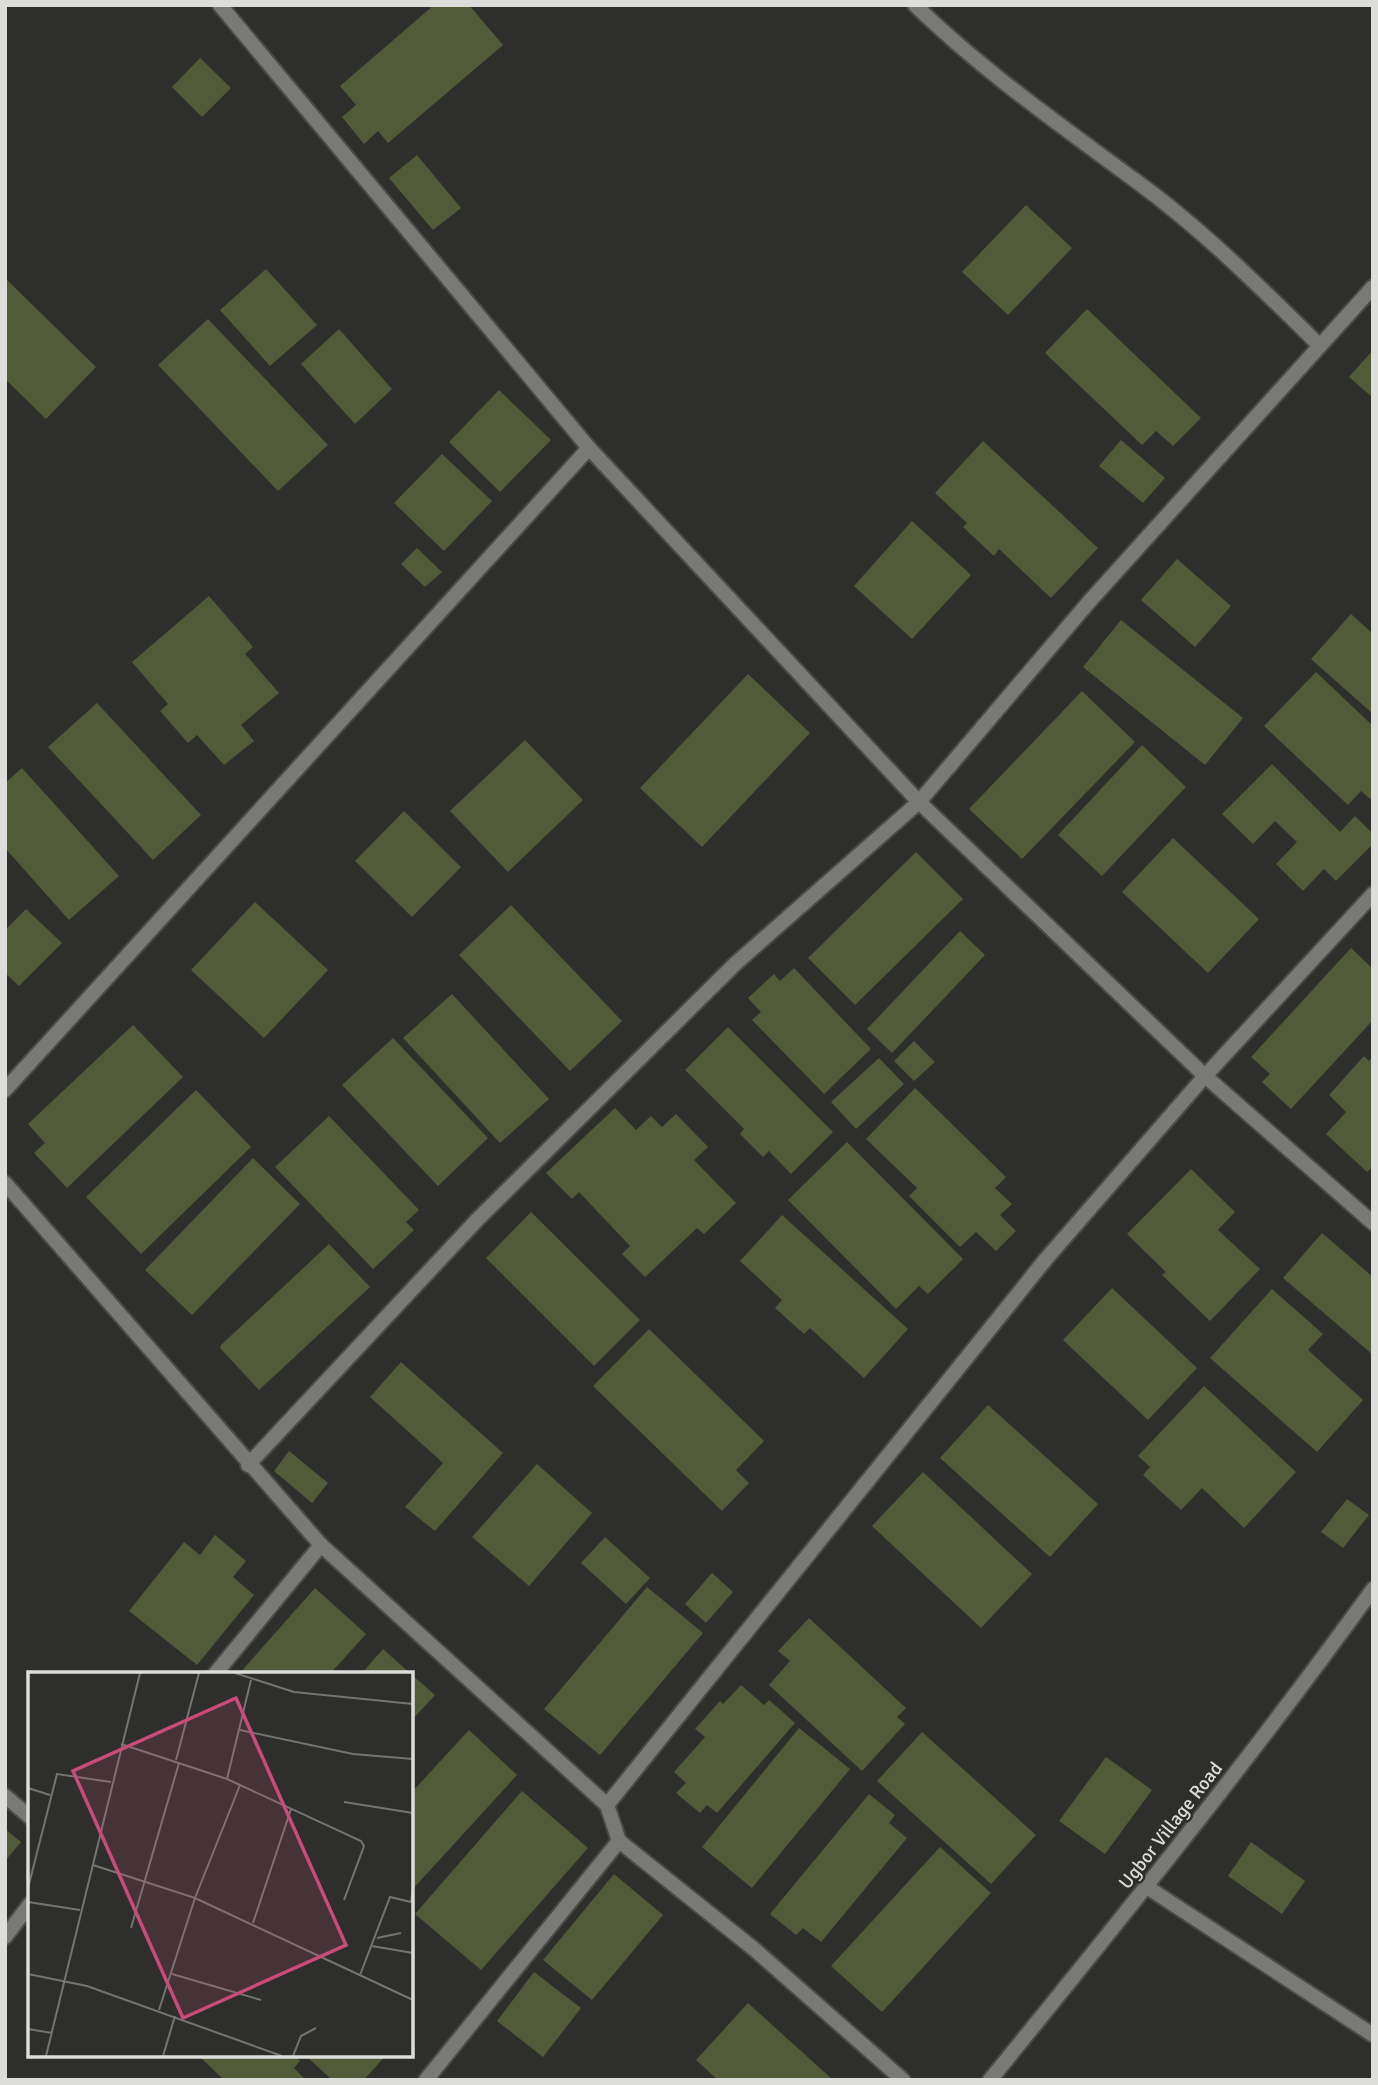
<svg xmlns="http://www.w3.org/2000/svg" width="1378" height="2085" font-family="Signika,sans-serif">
<rect width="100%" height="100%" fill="#2e2f2c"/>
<g fill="#515b37">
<path d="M434,5H469L503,45L388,143L378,131L364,144L342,117L356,105L340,86Z"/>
<path d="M200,58L231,88L202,117L172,87Z"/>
<path d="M417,155L461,208L433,230L389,178Z"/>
<path d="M1026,205L1072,248L1008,315L962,272Z"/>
<path d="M266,269L317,325L270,366L220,310Z"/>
<path d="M5,278L96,367L46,419L5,379Z"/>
<path d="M1087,309L1201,418L1173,446L1156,431L1142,445L1045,353Z"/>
<path d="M208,319L328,445L278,491L158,365Z"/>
<path d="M339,329L392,389L355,424L301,364Z"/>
<path d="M1373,350V398L1349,377Z"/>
<path d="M499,390L551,440L500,492L449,442Z"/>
<path d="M1121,440L1165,478L1143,503L1099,466Z"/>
<path d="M983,441L1098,548L1051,598L999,549L994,556L963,527L967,523L935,493Z"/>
<path d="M442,454L492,501L444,551L394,503Z"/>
<path d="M912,521L971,575L912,639L854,586Z"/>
<path d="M417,548L442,572L425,587L401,564Z"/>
<path d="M1177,559L1231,606L1195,647L1141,600Z"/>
<path d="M209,596L253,647L245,654L279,693L241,725L254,741L224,765L197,735L188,743L160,711L168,704L132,662Z"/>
<path d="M1351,614L1373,634V714L1311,659Z"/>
<path d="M1121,620L1243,718L1205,765L1083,667Z"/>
<path d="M1316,672L1373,726V796L1370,799L1361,791L1348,805L1264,726Z"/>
<path d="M748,674L810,733L702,847L640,788Z"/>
<path d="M1082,691L1135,742L1022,859L969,809Z"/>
<path d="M97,703L201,815L153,860L48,747Z"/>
<path d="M525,740L583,800L508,872L450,811Z"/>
<path d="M1142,745L1186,787L1102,876L1058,835Z"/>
<path d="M1272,764L1340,832L1355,816L1373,834V844L1336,881L1324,869L1303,891L1276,864L1297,842L1275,821L1253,844L1222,814Z"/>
<path d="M22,768L119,876L69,920L5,848V783Z"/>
<path d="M404,811L461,867L412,917L355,861Z"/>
<path d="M1173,838L1259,919L1208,973L1122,892Z"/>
<path d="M916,852L963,899L855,1005L808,958Z"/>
<path d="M255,902L328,970L264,1038L191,970Z"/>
<path d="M511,905L622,1021L570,1071L459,955Z"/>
<path d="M26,909L62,943L19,986L5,973V930Z"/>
<path d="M960,931L985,955L892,1053L867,1029Z"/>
<path d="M1351,948L1373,969V1020L1291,1109L1262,1082L1270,1074L1251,1057Z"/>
<path d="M794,968L871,1049L824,1094L752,1020L761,1012L748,998L774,974L780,981Z"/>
<path d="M452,994L549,1099L500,1143L403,1038Z"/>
<path d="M133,1025L183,1077L67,1188L34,1153L45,1143L28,1124Z"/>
<path d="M728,1027L833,1132L791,1174L769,1151L763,1157L740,1134L744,1129L685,1070Z"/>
<path d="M393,1038L488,1138L438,1186L342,1085Z"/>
<path d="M914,1041L935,1062L914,1081L894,1061Z"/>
<path d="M1364,1056L1369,1061L1373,1056V1166L1367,1172L1326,1134L1346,1112L1329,1095Z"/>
<path d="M879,1058L904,1084L856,1129L831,1102Z"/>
<path d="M915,1088L1006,1177L995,1188L1012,1204L1000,1215L1016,1231L996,1251L976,1232L960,1247L909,1196L917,1188L866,1139Z"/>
<path d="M196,1090L251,1147L141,1254L86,1197Z"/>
<path d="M615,1108L636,1130L651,1116L662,1127L676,1114L708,1147L694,1160L736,1203L704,1234L697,1228L645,1277L622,1254L630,1246L579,1192L572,1199L546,1173Z"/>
<path d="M329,1116L419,1210L406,1222L414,1230L373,1269L275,1167Z"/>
<path d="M847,1142L963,1259L928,1294L919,1286L896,1309L788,1200Z"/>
<path d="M253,1158L300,1204L192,1315L145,1270Z"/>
<path d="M1191,1169L1235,1212L1218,1230L1260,1269L1210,1321L1162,1275L1166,1272L1127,1234Z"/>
<path d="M531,1212L640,1320L594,1366L486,1258Z"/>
<path d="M782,1215L908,1329L864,1378L810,1328L804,1334L775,1308L782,1300L740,1261Z"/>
<path d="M1322,1233L1373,1277V1355L1283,1278Z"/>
<path d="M329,1244L370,1287L259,1390L220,1348L221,1345Z"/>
<path d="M1112,1288L1197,1368L1148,1420L1063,1340Z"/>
<path d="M1272,1289L1323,1334L1308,1350L1363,1400L1317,1452L1210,1358Z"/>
<path d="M649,1329L764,1441L736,1470L749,1483L722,1511L593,1386Z"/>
<path d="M401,1362L503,1453L435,1531L405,1507L443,1463L370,1397Z"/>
<path d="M1204,1386L1296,1472L1244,1528L1202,1488L1181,1510L1143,1475L1150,1467L1138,1456Z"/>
<path d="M988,1405L1098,1504L1050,1557L940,1458Z"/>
<path d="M289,1451L328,1483L312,1503L274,1471Z"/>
<path d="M537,1464L592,1513L529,1586L472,1537Z"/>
<path d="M923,1472L1032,1574L981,1628L872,1526Z"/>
<path d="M1347,1499L1369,1515L1343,1548L1321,1532Z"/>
<path d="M215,1535L246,1561L233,1577L254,1595L197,1665L129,1611L184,1542L200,1555Z"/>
<path d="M605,1537L650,1578L626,1604L581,1563Z"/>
<path d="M712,1573L733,1592L706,1623L685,1604Z"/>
<path d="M647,1587L703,1633L600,1755L544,1709Z"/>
<path d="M315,1588L366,1634L330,1674H239Z"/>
<path d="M809,1618L906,1708L897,1717L905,1724L862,1771L769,1685L790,1661L778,1651Z"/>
<path d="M383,1649L411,1674H361Z"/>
<path d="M411,1674L435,1695L411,1721Z"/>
<path d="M741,1685L764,1705L769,1700L795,1723L717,1813L707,1805L700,1813L676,1793L686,1783L674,1772L705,1737L695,1729L720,1701L723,1704Z"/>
<path d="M799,1728L850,1769L752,1888L702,1847Z"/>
<path d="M469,1730L517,1775L411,1891V1793Z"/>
<path d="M922,1732L1036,1835L991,1884L877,1781Z"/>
<path d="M1106,1757L1152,1790L1105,1854L1059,1821Z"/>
<path d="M522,1791L588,1848L481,1970L415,1914Z"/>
<path d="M869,1794L895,1815L889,1823L907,1838L821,1942L803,1928L796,1935L770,1914Z"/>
<path d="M5,1829L21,1842L5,1861Z"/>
<path d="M1251,1842L1305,1881L1282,1914L1228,1876Z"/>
<path d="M940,1847L991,1893L882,2012L831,1966Z"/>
<path d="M614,1874L663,1915L592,2000L543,1960Z"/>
<path d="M534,1972L581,2008L543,2057L497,2021Z"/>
<path d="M748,2003L833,2080H718L696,2060Z"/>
<path d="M198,2055H294L300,2061L294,2068L306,2080H224Z"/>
<path d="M305,2055H386L364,2080H332Z"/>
</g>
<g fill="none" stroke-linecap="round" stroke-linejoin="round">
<g stroke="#4a4b48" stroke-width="18">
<g id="minor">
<path d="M220,5L589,448L919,802L1205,1076L1373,1223"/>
<path d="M915,5C983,71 1060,125 1136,181C1202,229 1260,287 1318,344"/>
<path d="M5,1090L589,448"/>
<path d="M5,1183L321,1545L607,1805L619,1841L754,1949L903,2080"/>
<path d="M248,1465L476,1221L735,964L919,802L1088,603L1373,287"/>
<path d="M215,1674L321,1545"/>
<path d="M5,1796L30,1817"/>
<path d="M607,1805L1046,1259L1205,1076L1373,894"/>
<path d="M1147,1887L1373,2035"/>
<path d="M5,1937L30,1904"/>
<path d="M426,2080L619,1841"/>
</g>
</g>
<g stroke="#4a4b48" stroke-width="18">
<path id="tertiary" d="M990,2080C1121,1919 1251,1758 1373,1589"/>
</g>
<use href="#minor" stroke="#797a78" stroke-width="14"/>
<use href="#tertiary" stroke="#797a78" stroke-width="14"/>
</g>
<g text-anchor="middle" stroke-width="5" stroke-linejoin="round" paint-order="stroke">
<g font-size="19" fill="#dddedc" stroke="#2e2f2c">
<text transform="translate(1170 1825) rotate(-52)" y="7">Ugbor Village Road</text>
</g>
</g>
<g transform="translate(28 1672)">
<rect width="385" height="385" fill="#2e2f2c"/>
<path fill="none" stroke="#747572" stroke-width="2" d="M207,1L266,20L385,32M212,58L325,82L385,87M93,72L199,107L333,169L336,174L316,228M148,88L171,1M199,107L223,8M0,116L22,123M316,130L385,141M65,193L167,226L385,328M0,216L29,102L83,110M0,230L52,238M225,251L263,137M103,256L151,91M349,266L373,261M344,274L385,281M0,302L59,314L254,384M144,302L233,328M332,303L362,225L383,230L385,215M131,338L167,226L212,113M0,357L24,361M18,384L112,1M135,384L147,344M265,384L273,364L288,356"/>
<path fill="#c94a7b" fill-opacity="0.15" stroke="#c94a7b" stroke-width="3.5" d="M208,26L318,273L155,346L45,99Z"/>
<rect width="385" height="385" fill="none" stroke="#dddedc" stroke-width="3.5"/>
</g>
<rect width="1378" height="2085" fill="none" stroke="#dddedc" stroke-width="14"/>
</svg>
